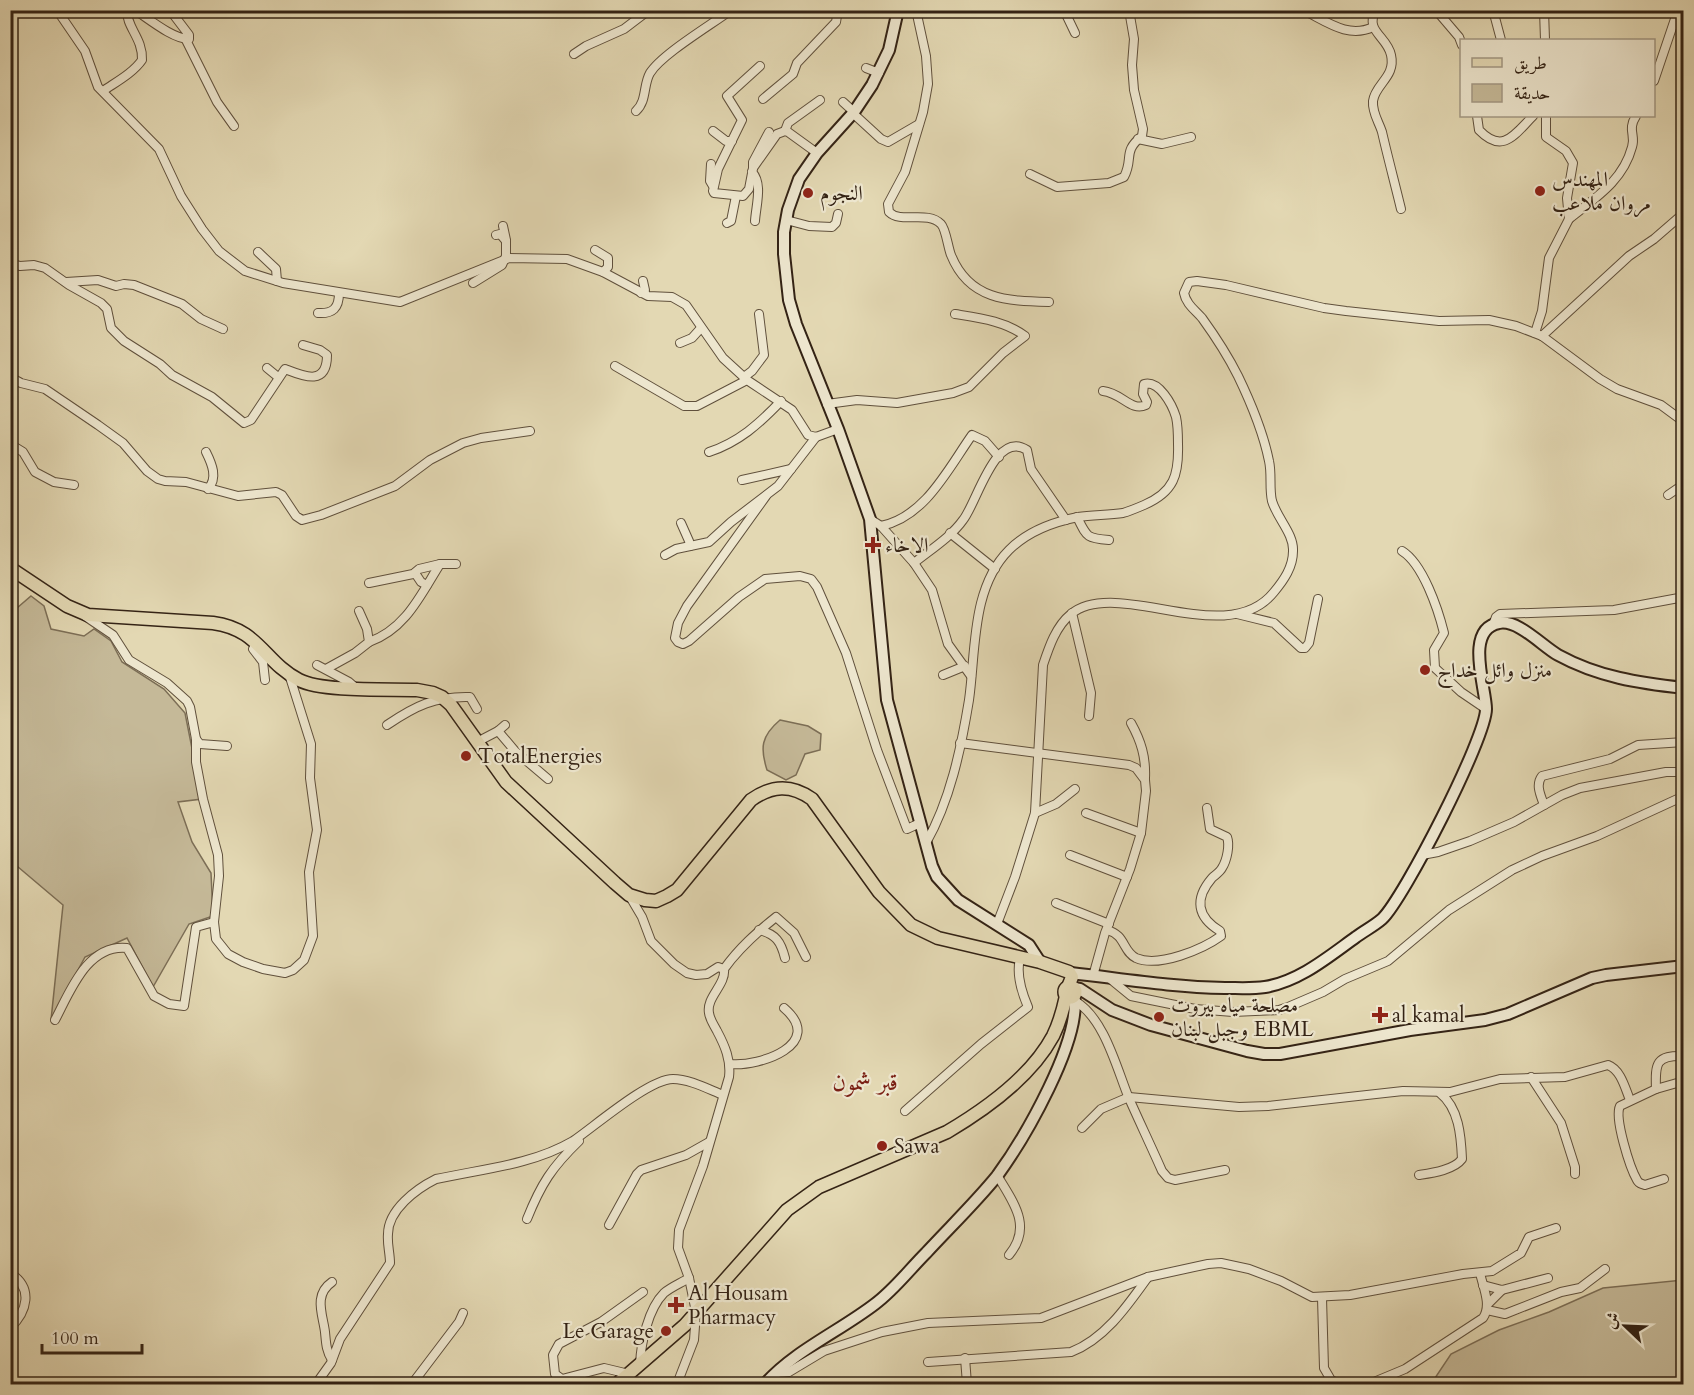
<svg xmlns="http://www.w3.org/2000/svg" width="1694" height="1395" font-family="Cardo,Amiri,serif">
<rect width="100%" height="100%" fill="#e3d8b3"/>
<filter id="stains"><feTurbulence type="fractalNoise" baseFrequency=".00333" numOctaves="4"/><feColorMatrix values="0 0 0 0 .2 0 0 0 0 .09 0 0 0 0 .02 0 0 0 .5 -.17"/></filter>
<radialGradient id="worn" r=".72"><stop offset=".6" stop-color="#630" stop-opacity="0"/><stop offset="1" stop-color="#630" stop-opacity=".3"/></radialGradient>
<g fill="#c5b998" stroke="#7c6e56" stroke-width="1.5">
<path d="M31,596L44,606L51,629L84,636L94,629L111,641L122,662L164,689L185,713L202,799L178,802L192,842L211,873L213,916L189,924L153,987L127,938L85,957L51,1020L63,905L11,861L10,614Z"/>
<path d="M780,720L808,726L821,734L820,750L805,754L796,775L786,780L767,770C760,748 761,736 780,720Z"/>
<path d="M1683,1280V1384H1431L1451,1354L1499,1330L1549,1312L1603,1288Z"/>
</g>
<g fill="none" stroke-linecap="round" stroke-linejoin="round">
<g stroke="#60503c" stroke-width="10">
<g id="street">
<path d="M57,10L85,51L98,87L159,149L181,196L202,229L219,251L245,271L283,283L400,302L509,258L567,259L603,272L648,296L672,297L686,305L723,358L747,380L792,410L808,435L816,437L838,429"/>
<path d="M135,10C149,19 173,39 189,39V35L170,10"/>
<path d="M916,10L926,56L928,84L923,112L905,172L888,204L889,212C901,224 927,210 941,224C946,229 948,248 951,255C969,300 1007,301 1049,302"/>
<path d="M1064,10L1075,33"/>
<path d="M1303,10C1326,21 1348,39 1373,27"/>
<path d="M1376,10C1364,31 1387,36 1391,55C1396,77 1375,84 1373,101C1372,113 1379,122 1382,132C1388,158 1395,184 1401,209"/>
<path d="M1436,10L1459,37L1462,45"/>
<path d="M1493,10L1501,40"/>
<path d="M1544,10L1545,40"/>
<path d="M186,40L217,102L234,126"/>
<path d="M574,54L586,46L624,29L649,10"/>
<path d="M760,66L727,96L742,120L718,169L713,191L714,193L743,196L749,189L753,168L777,134L785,131L788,132L817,153"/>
<path d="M866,68L879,73"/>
<path d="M1654,81L1678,10"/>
<path d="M103,91C116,82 133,73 142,60C143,38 126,27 127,10"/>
<path d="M763,99L793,74L797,63L836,22L838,10"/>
<path d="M843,102L854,112"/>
<path d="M636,111C647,101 643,85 650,73C662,54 711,25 731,10"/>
<path d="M1477,116L1479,130C1503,155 1515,134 1533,116"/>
<path d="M857,117L881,139L888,142L919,124"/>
<path d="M713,131L726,141H732"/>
<path d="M785,131L788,123L820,100"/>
<path d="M1138,139L1162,144L1191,137"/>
<path d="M711,164L710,181L713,186"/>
<path d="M753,168V162L769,132"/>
<path d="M752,172C763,184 756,205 755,221"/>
<path d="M1030,174L1057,187L1109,183L1124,177C1134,158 1122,152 1142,136L1143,129L1134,90L1132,65L1134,39L1129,10"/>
<path d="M1569,219C1595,198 1623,181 1632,147C1636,135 1627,130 1636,116"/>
<path d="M790,221L809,226L832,227L836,223L838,214"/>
<path d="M727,223L731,221L736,196"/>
<path d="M503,226L506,240"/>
<path d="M595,250L608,258V267L603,272"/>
<path d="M258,252L276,269L277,281"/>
<path d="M10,263L20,266L34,265L45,268L69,285L101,303L107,309L111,328L124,341L160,364L172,375L212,397L244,423L251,420L285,369C303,376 327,387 327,355L320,350L303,345"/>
<path d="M66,282L98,280L116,286L124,284L134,285L182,304L201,319L223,329"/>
<path d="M473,283L502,265L506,256V241L500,234L496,235"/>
<path d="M641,293L645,290L643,281"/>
<path d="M318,313C333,314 339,308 339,293"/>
<path d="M1535,333L1542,311L1549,258L1569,219L1567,198L1573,163L1566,151L1546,137V116"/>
<path d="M1542,336L1629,256L1654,239L1684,213"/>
<path d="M680,343L692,338L701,328"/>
<path d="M615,366L684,406H697L747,380"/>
<path d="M267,368L278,377"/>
<path d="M10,377L21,383L45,389L98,425L123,443L147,471L158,479L165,481L186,482L238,496L276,492L282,495L296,516L302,520L321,515L395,486L430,460L463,443L481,438L530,431"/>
<path d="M744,377L752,371L764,355L759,314"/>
<path d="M827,404L857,400L897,403L953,393L969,387L1003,353L1025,336C1005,321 980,318 955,314"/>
<path d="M10,444L23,452L35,472L54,482L74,485"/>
<path d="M206,452C212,464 218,478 208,489"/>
<path d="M709,452C739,442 759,424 781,401"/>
<path d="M742,480L791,469"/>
<path d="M1668,495L1684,484"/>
<path d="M766,496L687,606L678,623L675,638L678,642L683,644L689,641L739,597L765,579L800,576L811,579L817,587L846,653L877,750L907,829L920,823"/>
<path d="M1077,517C1087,537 1086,538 1109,540"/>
<path d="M870,519L881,526L914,563L932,590L948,644L971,676"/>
<path d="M681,523L689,541L690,546"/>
<path d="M881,526C925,517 948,469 972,435L985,441L999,457"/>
<path d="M950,533L995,569"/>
<path d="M1402,551C1423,564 1438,609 1444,633L1434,650L1435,668L1461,692L1486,709"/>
<path d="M665,555L676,549L709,542L731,522L778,486L816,437"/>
<path d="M914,563C930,550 951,537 963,520C977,503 995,429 1027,450L1031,469L1066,520"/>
<path d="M415,573L421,582L427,585"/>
<path d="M369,583L413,574L419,569L440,564"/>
<path d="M1072,613L1091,693L1089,716"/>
<path d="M1237,614L1274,623L1301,648H1305L1309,643L1318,599"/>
<path d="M85,616L113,635L129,660L167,683L187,701L190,707L196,739V762L203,799L218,855L219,876L214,922L216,939L228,954L243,962L263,969L285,973L293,970L304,960L313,936L309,872L317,830L310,778L311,744L289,674"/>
<path d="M1493,625L1496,617L1500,614L1614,610L1684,597"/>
<path d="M369,642C406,629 421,594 440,564H456"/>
<path d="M257,643L253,649L263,662L265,680"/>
<path d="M317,665L349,682L356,688"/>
<path d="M326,669L355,653L369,642L367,629L359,611"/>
<path d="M943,675L965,666"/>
<path d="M1131,723C1141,741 1146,757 1145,778"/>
<path d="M387,725C415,706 435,696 470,697L477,709"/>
<path d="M498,731L505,725"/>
<path d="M196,739L200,744L227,746"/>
<path d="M477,742L498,731L515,751L548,779"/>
<path d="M960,743L1129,765L1136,768L1145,780L1146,791L1141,833L1130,869L1105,933L1093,976"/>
<path d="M1544,805C1541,796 1535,785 1542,776L1610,759L1638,745L1684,742"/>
<path d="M1035,813L1056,804L1075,789"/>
<path d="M1086,813L1141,833"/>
<path d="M926,843C950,801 961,749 969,700C976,651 971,588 1009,550C1027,532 1053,522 1078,517C1092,515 1108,515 1123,513C1130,511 1137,508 1144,505C1174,492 1179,475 1178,444C1178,435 1178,426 1176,417C1172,404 1159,380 1144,384L1143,394L1147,402L1146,405C1131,412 1122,393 1103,391"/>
<path d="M1070,855L1127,877"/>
<path d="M1422,855L1438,852L1470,841L1514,822L1562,795L1580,788L1666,772H1684"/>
<path d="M629,895L642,917L651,941L674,964L687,973L696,975L707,974L718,967L724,969"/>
<path d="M1056,903L1109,924"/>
<path d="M997,924L1015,877L1035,813L1043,665C1049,647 1056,626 1071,614C1117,576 1227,651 1274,592C1284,580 1293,567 1293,551C1294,534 1277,518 1272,501C1269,488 1272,474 1269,461C1263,431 1251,403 1238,376C1228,356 1215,336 1202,318C1195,310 1186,304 1184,293L1189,282L1197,281L1226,285L1324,308L1346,311L1439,321L1489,320L1516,326L1542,336L1600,379L1617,389L1661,405L1684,422"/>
<path d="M759,930C776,934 781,942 785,958"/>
<path d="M1107,930C1126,935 1122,951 1136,958C1159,968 1203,949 1221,936L1220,931C1197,917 1194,899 1212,878C1215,875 1220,872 1222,868C1227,860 1230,845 1227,837L1210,829L1207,808"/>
<path d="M1109,978L1131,996L1195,1009L1233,1012L1279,1010L1288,1007L1323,992L1345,979L1388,961L1449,910L1512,870L1542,856L1597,836L1684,796"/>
<path d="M1075,1001C1104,1018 1116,1066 1128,1096C1139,1121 1151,1146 1162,1171L1168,1178L1175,1180L1225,1170"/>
<path d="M55,1020C70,992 87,944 127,948L154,996L169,1004L184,1006L196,927L214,922"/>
<path d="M730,1064C760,1067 826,1044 784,1008"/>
<path d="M1531,1077L1561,1123L1575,1167V1174"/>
<path d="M1656,1089L1684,1081"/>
<path d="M905,1111L981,1044L1028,1007C1022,993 1016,974 1020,959"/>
<path d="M1082,1128L1101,1109L1129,1097L1239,1107L1268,1106L1403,1091L1450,1092L1500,1079L1565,1077L1608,1065C1621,1070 1625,1088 1630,1100"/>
<path d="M997,1175C1013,1202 1033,1226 1009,1255"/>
<path d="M1419,1175C1432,1173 1454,1170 1462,1159C1461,1136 1459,1108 1440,1093"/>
<path d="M1664,1179L1645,1185C1640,1183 1639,1184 1637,1180C1630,1168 1614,1118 1620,1106L1656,1089C1655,1063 1656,1055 1684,1056"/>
<path d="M527,1219C541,1184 552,1167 579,1141"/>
<path d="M609,1225L637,1174L641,1170L686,1155L709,1142"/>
<path d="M10,1273C34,1288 27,1312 10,1328"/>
<path d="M1483,1285L1502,1290L1548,1278"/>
<path d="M1322,1298L1324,1368L1331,1380L1339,1384"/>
<path d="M1488,1304L1502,1290"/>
<path d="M1487,1310L1505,1314L1561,1292L1580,1288L1605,1269"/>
<path d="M965,1358L967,1384"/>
<path d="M332,1360C326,1351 326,1342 325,1332C323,1315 313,1295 332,1282"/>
<path d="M928,1362L1071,1352C1105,1339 1128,1305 1148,1277"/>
<path d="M640,1364C641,1343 648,1309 664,1293C671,1287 681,1283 689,1278"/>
<path d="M777,1373L789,1372L824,1351L882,1332L928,1323L1041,1318L1148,1277L1208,1264L1221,1263L1249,1269L1281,1281L1312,1297L1350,1295L1463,1274L1492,1271L1521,1253L1529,1237L1556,1228"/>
<path d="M629,1374L604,1368L562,1379L555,1374L553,1355L559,1344L601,1322L643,1292"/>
<path d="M316,1384L331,1363L340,1339L390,1263C390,1253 387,1244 388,1234C388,1210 416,1189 436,1179C482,1169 532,1165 573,1141C595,1126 649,1079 673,1079C689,1079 708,1089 723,1095"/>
<path d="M412,1384L459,1322L463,1313"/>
<path d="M677,1384L694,1340L696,1312L689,1278L678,1248L679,1230L703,1166L729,1077C731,1060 725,1046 717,1031C714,1025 710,1020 709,1013C706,997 726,985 724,969C739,948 756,933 776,917L794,933L806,957"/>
<path d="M1369,1384L1405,1369L1483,1318C1492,1305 1483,1287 1480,1273"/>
</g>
</g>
<g stroke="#342315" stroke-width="14">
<g id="secondary">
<path d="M898,10L889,50L872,85L854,112L817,153L799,179L788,210L784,232V254L789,300L796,324L838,429L870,519L887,700L932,866L937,877L958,900L1029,945L1040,962"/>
<path d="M1071,973C1124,979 1171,987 1225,988C1238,988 1252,989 1265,987C1300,981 1328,957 1356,937C1364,931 1374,926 1382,919C1404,898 1486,738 1486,709C1486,688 1464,629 1499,623C1518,619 1542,646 1558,655C1598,677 1639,683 1684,688"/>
<path d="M1074,988L1080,989L1112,1010L1151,1025L1247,1051L1264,1054H1280L1410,1030L1485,1020L1508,1014L1592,978L1606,975L1684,966"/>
<path d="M765,1384C794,1351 840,1331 875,1304C894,1290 909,1270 926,1253C950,1227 975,1203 997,1176C1024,1139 1082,1040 1074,995"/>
</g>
</g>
<g stroke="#342315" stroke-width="15">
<g id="primary">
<path d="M10,568L67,606L88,615L213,623C259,629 264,662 299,680C322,692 388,689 417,690L433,693L442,697L451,705L506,782L615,883L629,895L645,900L656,901L667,896L677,890L751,800C772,785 791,784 812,799L879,892L911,925L938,938L1040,962L1069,972L1072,977L1068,987"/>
<circle cx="1070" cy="992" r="5.5"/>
<path d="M617,1384L685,1325L787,1210L819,1187L947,1132C986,1109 1031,1077 1053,1036C1059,1024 1063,1010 1066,996"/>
</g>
</g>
<use href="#street" stroke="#ede6ce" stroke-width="8"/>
<use href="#secondary" stroke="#ede6ce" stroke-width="10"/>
<use href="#primary" stroke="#e3d8b3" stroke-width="12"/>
</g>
<g fill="#8f2418" stroke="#ede6ce" stroke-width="2">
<circle cx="1540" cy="191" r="6"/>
<circle cx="808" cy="193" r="6"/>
<path d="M870 536h6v6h6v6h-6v6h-6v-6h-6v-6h6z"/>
<circle cx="1425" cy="670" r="6"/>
<circle cx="466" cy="756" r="6"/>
<path d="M1377 1006h6v6h6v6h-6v6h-6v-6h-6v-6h6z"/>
<circle cx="1159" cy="1017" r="6"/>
<circle cx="882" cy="1146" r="6"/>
<path d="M673 1296h6v6h6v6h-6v6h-6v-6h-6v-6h6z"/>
<circle cx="666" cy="1331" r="6"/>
</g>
<g text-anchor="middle" stroke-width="4.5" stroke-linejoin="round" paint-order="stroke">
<g font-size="21" fill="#342315" stroke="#ede6ce" text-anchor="start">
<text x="1552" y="186">المهندس<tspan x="1552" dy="24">مروان ملاعب</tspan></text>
<text x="820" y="200">النجوم</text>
<text x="885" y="552">الاخاء</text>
<text x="1437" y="677">منزل وائل خداج</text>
<text x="478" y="763">TotalEnergies</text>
<text x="1171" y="1012">مصلحة مياه بيروت<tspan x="1171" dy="24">وجبل لبنان EBML</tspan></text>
<text x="1392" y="1022">al kamal</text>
<text x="894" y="1153">Sawa</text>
<text x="688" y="1300">Al Housam<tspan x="688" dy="24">Pharmacy</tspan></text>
<text x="654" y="1338" text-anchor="end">Le Garage</text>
</g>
<g font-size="24" fill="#7a1f14" stroke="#ede6ce">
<text x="865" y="1090">قبر شمون</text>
</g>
</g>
<rect width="1694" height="1395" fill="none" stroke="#e3d8b3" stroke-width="36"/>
<rect x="12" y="12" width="1670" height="1371" fill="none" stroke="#342315" stroke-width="3"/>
<rect x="18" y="18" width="1658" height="1359" fill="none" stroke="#342315" stroke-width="1.5"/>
<rect x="1460" y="39" width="195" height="78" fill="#ede6ce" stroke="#a39884" stroke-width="1.5"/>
<rect x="1472" y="58" width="30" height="9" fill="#e3d8b3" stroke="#a39884" stroke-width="1.5"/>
<text x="1514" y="69" font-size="18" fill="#342315">طريق</text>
<rect x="1472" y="84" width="30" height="18" fill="#c5b998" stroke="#a39884" stroke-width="1.5"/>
<text x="1514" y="99" font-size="18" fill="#342315">حديقة</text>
<g transform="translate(1625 1326) rotate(293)" stroke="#ede6ce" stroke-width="4.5" paint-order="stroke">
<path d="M0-4.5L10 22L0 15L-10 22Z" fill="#342315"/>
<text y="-9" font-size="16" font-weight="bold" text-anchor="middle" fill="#342315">ش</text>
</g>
<path d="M42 1344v9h100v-9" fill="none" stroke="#342315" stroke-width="3"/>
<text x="51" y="1344" font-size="18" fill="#342315" stroke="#ede6ce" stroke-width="4.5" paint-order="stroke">100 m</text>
<rect width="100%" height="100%" filter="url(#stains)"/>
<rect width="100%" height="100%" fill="url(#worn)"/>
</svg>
